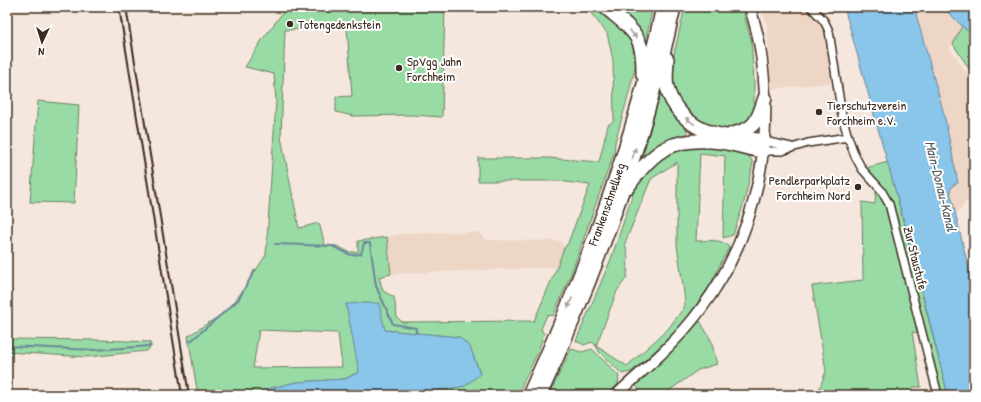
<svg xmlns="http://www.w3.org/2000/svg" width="981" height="402" font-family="'Patrick Hand',sans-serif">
<rect width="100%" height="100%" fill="#f5e7dd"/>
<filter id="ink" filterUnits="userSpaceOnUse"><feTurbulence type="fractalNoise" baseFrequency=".025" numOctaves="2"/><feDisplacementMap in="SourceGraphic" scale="8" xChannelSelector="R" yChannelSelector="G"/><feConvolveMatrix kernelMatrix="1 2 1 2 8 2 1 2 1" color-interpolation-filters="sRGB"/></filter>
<g filter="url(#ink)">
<g fill="#eed6c6">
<path d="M761,7H808L821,20L825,41L831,83L772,89L767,24Z"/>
<path d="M914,7H943L962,26L950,48L974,85V199L965,202L960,211L955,212L950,191L953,185L957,183L944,114Z"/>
<path d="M477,232L488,240L561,241L564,248L557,267L391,274L387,237L408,233Z"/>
</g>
<g fill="#99dba5" stroke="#6a8262" fill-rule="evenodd">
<path d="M287,7H445L442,117L412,115L353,116L336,112V97L352,96L347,27L285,30L281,137L299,228L319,223L325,245L337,246L349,252H358V241L387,237L391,274L379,277L383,291L394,297L397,317L402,322L534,321L557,267L564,248L568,243L590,185L558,181H478V158H549L599,162L608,125L614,121L613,60L607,33L586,7H599L627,32L635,47L637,60L626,104L615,142L614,153L571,274L553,316L547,315L541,329L544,334L537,354L517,395H412L465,386L480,373L470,347L459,337L385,330L346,304L360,371L345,379L297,382L267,389L266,395H198L188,336L227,311L241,293L266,255L276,101L274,74L245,67L262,40ZM259,330L338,333L342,367L253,368Z"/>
<path d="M608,7H653L644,48Z"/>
<path d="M685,7H742L751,39L754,81V113L750,123L724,131L705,127L676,102L669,75Z"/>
<path d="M962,26L974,36V76L953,44Z"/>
<path d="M662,86L687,124V139L641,163Z"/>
<path d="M38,101L79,105L74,203L30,202Z"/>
<path d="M690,144L743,151L750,157L753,163L744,202L733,235L723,238L725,156L700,153L696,241C706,241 723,238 729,247L709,287L681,326L660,347L631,372L622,374L600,353L596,346L592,342L584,345L576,341L611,259L639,176L669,150ZM677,162V245L684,293L685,306L668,329L627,366L596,346L617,291L627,277L628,257L625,243L651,179Z"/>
<path d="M888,162L948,395H941L896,214L891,201L866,168Z"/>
<path d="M876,192H878L886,206L920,333L912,332L921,387H913L912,395H817L826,371L812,286L863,280L862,202L875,204Z"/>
<path d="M700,321L711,340L717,364L698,370L663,395H644L636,386L640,380L669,354Z"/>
<path d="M7,339L100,340L150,342V348L146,351L87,357L7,352Z"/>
<path d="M571,349L582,352L592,349L619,376L618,384L608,395H549Z"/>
</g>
<g fill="#8ac5ea" stroke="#6a8798">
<path d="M844,7H914L944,114L958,183L953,185L950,191L974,291V395H948L908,236Z"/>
<path d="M943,7H974V36L962,26Z"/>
<path d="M363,303H379L385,330L459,337L470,347L480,374L465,386L412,395H266L267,389L297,382L345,379L359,372L346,304Z"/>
</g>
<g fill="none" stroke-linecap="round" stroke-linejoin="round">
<g stroke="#6a8798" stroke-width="2">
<path d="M275,244L332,246L351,255L361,254L364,243H370L376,286L393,324L416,328V333"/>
<path d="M189,341L192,340L238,300L255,270"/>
<path d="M7,346L95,350L151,346"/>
</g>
<g stroke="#3b2a1e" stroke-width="10">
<g id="minor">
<path d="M811,7L824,21L829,31L842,116L848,137"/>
<path d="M764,141L791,147"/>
<path d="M763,151H782L808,143L848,137L855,156L862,169L881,190L889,204L938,395"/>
</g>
</g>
<g stroke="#3b2a1e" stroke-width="13">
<path id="secondary" d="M616,395C646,368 677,342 701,309C759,232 776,136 759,42C757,30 753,19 750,7"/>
</g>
<g stroke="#3b2a1e" stroke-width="16">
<g id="motorway">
<path d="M605,7C615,16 630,25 637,38C643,48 643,63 643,75"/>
<path d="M667,59C667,68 665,78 667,87C671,107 690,126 709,132C726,138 747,138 764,141"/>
<path d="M732,134C757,128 757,121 765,98"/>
<path d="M628,187C654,148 675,136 721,142C735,144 749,149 763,151"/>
<path id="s1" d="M529,395C586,271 634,141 663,7"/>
<path d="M540,395C597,271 645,141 674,7"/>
</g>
</g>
<use href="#minor" stroke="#fff" stroke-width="7"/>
<use href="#secondary" stroke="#fff" stroke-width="10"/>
<use href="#motorway" stroke="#fff" stroke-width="13"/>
<g stroke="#3b2a1e" stroke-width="2">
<path d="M119,7L182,395"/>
<path d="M126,7L189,395"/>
</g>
</g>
<defs><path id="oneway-solid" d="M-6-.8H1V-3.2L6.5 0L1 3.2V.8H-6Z"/></defs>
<g fill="#a79f9a">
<use href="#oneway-solid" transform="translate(633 34) rotate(51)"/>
<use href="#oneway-solid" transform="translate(690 121) rotate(-143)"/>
<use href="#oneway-solid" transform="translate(634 153) rotate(-73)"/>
<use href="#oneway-solid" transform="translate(570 303) rotate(111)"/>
</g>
</g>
<g fill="#3b2a1e" stroke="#fff" stroke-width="1.5">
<circle cx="290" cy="24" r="4"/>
<circle cx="399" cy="68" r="4"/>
<circle cx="819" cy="112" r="4"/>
<circle cx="858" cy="187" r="4"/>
</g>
<g text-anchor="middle" stroke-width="4" stroke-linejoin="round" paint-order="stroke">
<g font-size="13" fill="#3b2a1e" stroke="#fff" text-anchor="start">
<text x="298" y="29">Totengedenkstein</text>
<text x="407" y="66">SpVgg Jahn<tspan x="407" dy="15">Forchheim</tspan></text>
<text x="827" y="110">Tierschutzverein<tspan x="827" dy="15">Forchheim e.V.</tspan></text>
<text x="850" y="185" text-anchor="end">Pendlerparkplatz<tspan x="850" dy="15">Forchheim Nord</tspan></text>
</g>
<g font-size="13" fill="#3b2a1e" stroke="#fff">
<text dy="5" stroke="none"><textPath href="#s1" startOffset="206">Frankenschnellweg</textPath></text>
<text transform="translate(916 258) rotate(76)" y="5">Zur Staustufe</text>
</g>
<g font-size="14" font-style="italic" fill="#53585b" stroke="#fff">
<text transform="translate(941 186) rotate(76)" y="5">Main-Donau-Kanal</text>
</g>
</g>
<rect width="981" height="402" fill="none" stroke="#fff" stroke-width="24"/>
<rect x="12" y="12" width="957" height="378" fill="none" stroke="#3b2a1e" stroke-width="1.5" filter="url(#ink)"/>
<g transform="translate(42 42) rotate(184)" stroke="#ffffff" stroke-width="3" paint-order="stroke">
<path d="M0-3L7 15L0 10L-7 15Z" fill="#3b2a1e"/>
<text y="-6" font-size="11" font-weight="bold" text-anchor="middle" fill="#3b2a1e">N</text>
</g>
</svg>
